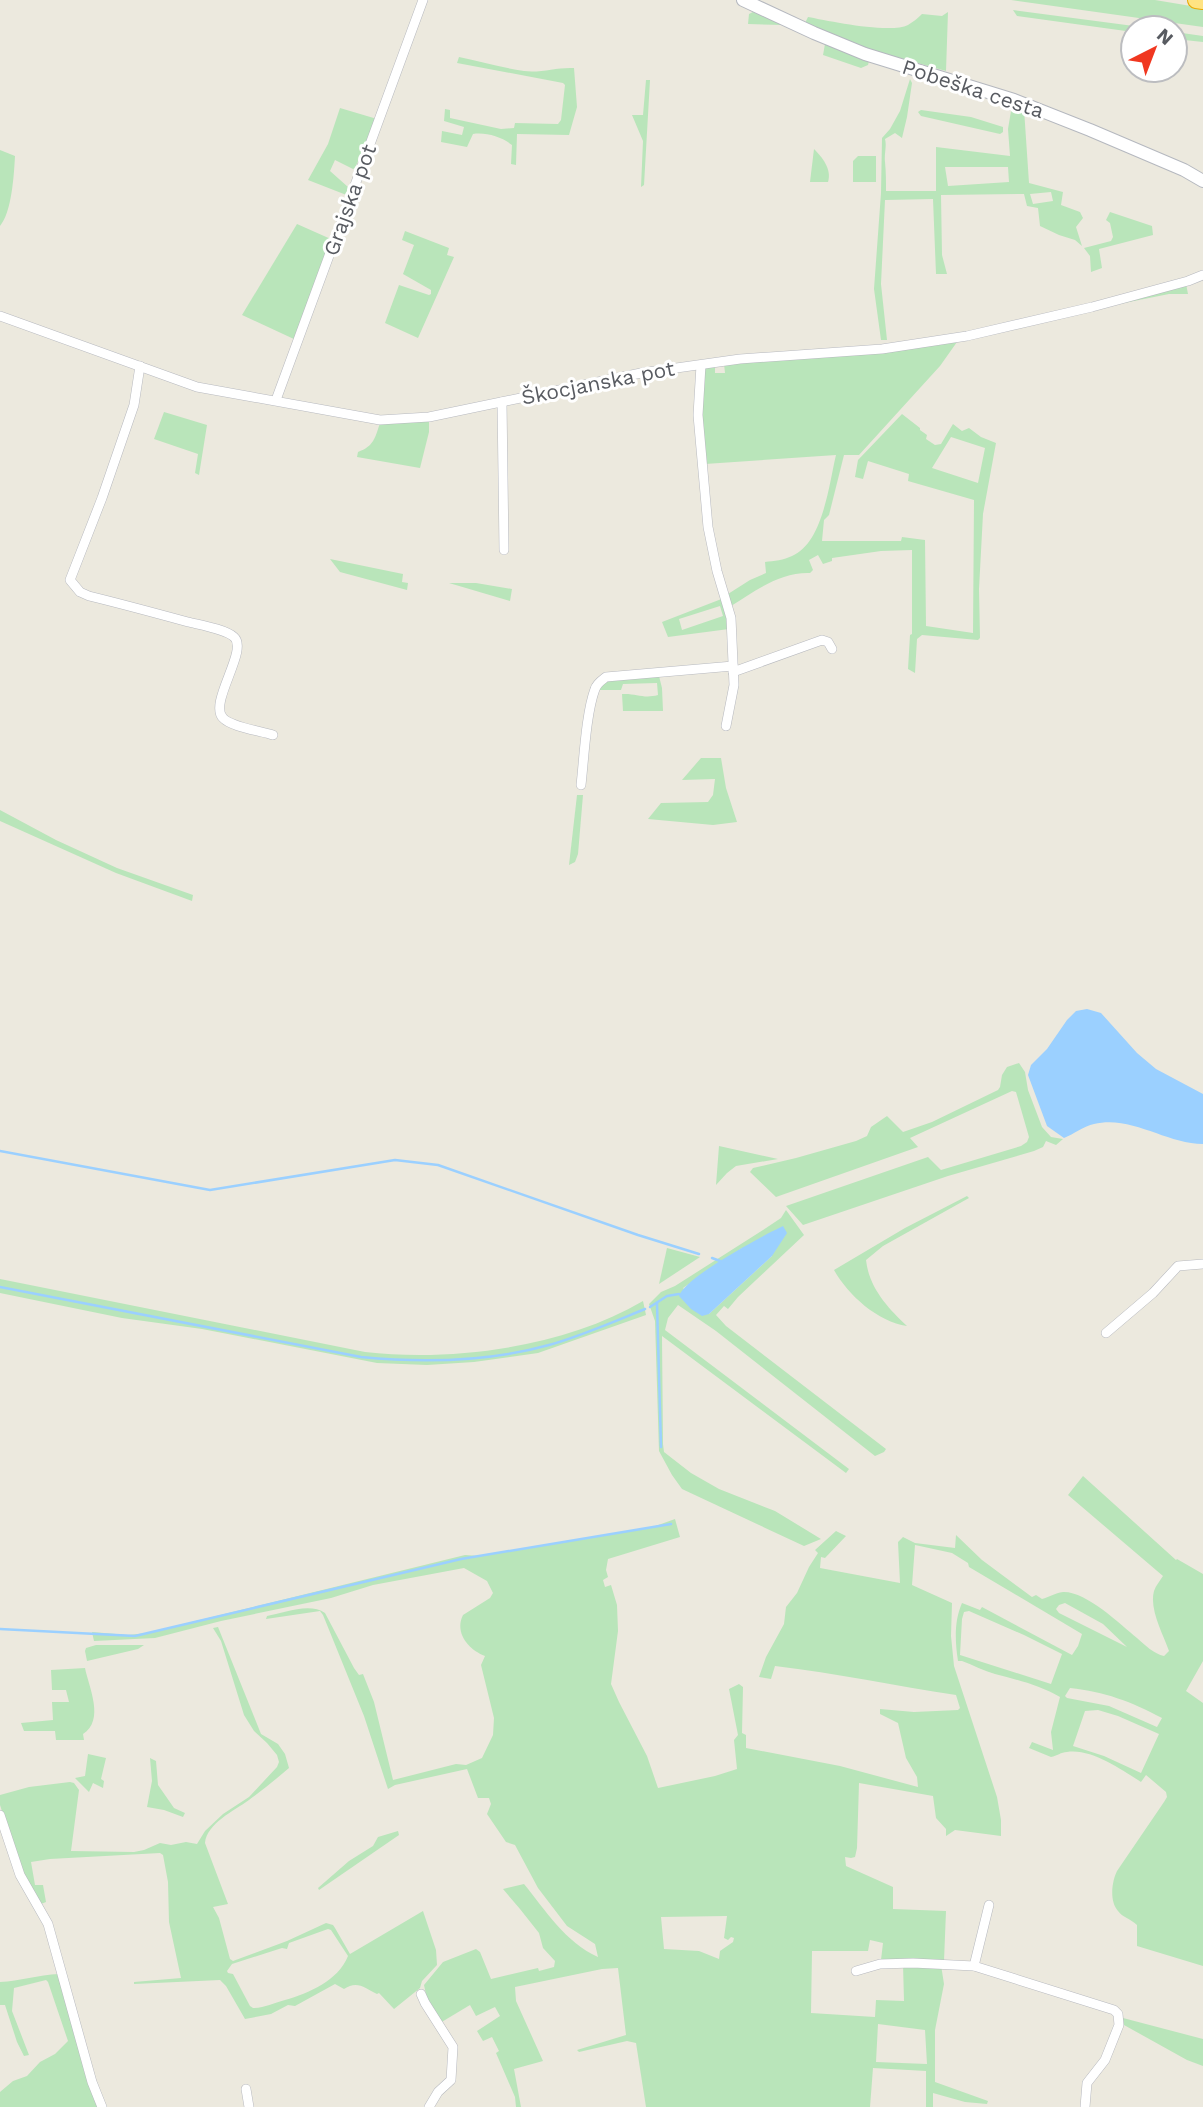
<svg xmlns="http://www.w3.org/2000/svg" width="1203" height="2107" font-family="'Work Sans',sans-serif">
<rect width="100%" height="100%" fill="#ece9de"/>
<g fill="#b9e5ba" fill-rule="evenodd">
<path d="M1011,0H1155L1203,8V27Z"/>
<path d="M1013,10L1149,28H1133V32L1017,16Z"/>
<path d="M753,12L783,25L748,24L749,14Z"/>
<path d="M948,12L946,71L868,49L805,23L808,17C829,21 890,34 908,25C913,22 918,18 922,14L942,16Z"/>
<path d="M1175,32L1203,36V42L1175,39Z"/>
<path d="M825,44L869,61L868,65L861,68L823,55Z"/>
<path d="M459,57C480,61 502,68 524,71C542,73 557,67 574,68L577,107L569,135L517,134L516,165L511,164L512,145C502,137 486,132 473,134L467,147L441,142L442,131L462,135L464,127L444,121L445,109L450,110V118L501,129L514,128L515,123L558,124L561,120L565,85L563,83L457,63Z"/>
<path d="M910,79L912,83L907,117L902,138L895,133L885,139C887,146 884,154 885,162C886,172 886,181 886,191H936V147L1010,156L1008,129L1012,105L1024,109L1029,183L1063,192L1061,205L1080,212L1083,218L1076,227L1082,246L1075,240L1059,235L1040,226L1038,208L1027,206L1024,194L941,195L942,255L947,274H936L933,199L885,200L881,284L887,340H881L874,289L881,193L882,138L890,129L900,111ZM945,167H1008L1009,182L948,186ZM1051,192L1053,201L1033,204L1030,194Z"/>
<path d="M646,80H650L644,185L641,187L643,141L632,115H643Z"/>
<path d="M340,108L377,119L355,168L353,169L335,160L330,171L348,187L349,196L308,180L328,144Z"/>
<path d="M921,110L971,117L1003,127V132L1000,134L921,116L918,112Z"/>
<path d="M814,149C822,157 832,169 828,182H810Z"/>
<path d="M0,150L15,156C14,174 12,212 0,226Z"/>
<path d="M858,156H876V182H853V161Z"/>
<path d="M1110,212L1152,226L1153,235L1099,249L1102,268L1091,272L1090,256L1084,248L1111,241L1113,237L1110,223L1106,220Z"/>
<path d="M297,224L333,240L296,340L242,315Z"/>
<path d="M405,231L449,248L447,255L454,257L418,338L385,323L399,285L429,295L431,294V290L403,274L414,245L402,240Z"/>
<path d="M1186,284L1188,294H1169L1119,304L1117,302Z"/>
<path d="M957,342L940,366L859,455H844L829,515L824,520L822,541H901L902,537L925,540L926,626L973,633L974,500L908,481L909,474L868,461L863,479L855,477L858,460L902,414L920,428V430L927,435L926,439L935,445L941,444L953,424L962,431L969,428L981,437L996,443L983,514L979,589L980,638L978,640L922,635L917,639L915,673L908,669L910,635L912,634V550L881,551L832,558V561L823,564L818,555L809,560L813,570L810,573C780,572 755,591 731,606L728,594L750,580L766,573L765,562C774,561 784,560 792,556C823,543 829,484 836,455L705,464C703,436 695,393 705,368L715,365V373H725L724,364ZM951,437L985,448L978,483L932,468Z"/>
<path d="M164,412L207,425L199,475L195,473L198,454L154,439Z"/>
<path d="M429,421V432L420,468L357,457L358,452C374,446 375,438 380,423Z"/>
<path d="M330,559L403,574L402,582L408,583L407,590L340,572Z"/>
<path d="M449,583H476L512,589L510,601Z"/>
<path d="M724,598L729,629L668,637L662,622ZM720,606L723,616L682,630L679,619Z"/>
<path d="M659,676L662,688L663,711H623L622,694C636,693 643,699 658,695L657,683L623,684L621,690H596L607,679Z"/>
<path d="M701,758H721L726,788L737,822L713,825L648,819L661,803L708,802L713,795L715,779L682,780Z"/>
<path d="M577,795H583L578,854L575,862L569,865Z"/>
<path d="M0,810L56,840L117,868L193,895L192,901L116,873L0,821Z"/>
<path d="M1019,1063L1025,1072L1028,1090L1042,1127L1051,1137L1063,1139L1056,1145L1046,1141L1043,1147L1034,1151L948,1176L803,1225L786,1206L928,1157L941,1170L1021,1146L1027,1142L1029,1137L1016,1092L1012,1091L910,1138L918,1147L776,1197L750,1172L753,1168L796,1158L856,1141L867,1136L871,1127L887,1116L903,1132L932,1122L998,1090L1000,1087L1002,1075L1007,1067Z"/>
<path d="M719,1146L778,1159L736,1166L727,1173L716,1185Z"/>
<path d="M967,1196L969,1198L883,1246L866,1260C869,1288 888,1308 907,1326C878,1322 848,1295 834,1270L905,1228Z"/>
<path d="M786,1210L804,1235L738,1297L728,1309L724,1306L716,1315L726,1326L886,1449L884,1452L875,1456L716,1331L678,1305L668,1318L665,1330L849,1469L846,1473L662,1336L663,1444L664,1452L691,1473L719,1489L775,1511L821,1539L804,1546L682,1489L672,1475L659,1451L655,1321L649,1304L661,1292L675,1286L763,1230L781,1218ZM742,1248L772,1256L709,1314L683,1288Z"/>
<path d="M667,1248L700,1257L659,1284Z"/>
<path d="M0,1279L365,1352C454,1362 565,1347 643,1301L646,1315L538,1353L474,1362L427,1365L377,1363L202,1329L122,1318L0,1293Z"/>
<path d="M1083,1476L1176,1560L1177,1559L1203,1574V1661L1186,1691L1203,1703V1966L1137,1946V1925C1131,1919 1122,1917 1118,1911C1109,1901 1112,1881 1117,1871L1164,1802L1167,1797L1166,1792L1146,1775L1141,1782C1122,1770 1091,1748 1067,1752C1061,1752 1057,1756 1051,1757L1029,1748L1032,1742L1053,1750L1051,1732L1060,1697C1039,1685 1018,1680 995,1674C984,1671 973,1665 962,1661H958C955,1642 954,1621 962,1603L980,1610L982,1607L1072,1655L1078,1646L1082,1634L969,1567L968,1563L952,1553L915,1545L912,1585L952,1603L951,1636L954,1666L997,1797L1001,1820V1836L955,1830L946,1836V1829L936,1818L933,1796L859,1783L857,1848L855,1857L851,1858L845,1857L846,1866L893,1887V1909L946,1911L944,1961L881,1960L883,1943L870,1940L868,1951H812L811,2013L875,2017L876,2000L904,2001L903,1964L941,1965L944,1984L935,2030V2082L988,2101L987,2104L965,2102L933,2093V2107H926V2071L873,2068L870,2107H646L636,2043L627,2041L579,2052L577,2050L626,2035L618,1968L602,1969L515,1987L516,2001L543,2061L514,2069L521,2107H516L515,2097L496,2053L499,2051L492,2037L483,2041L477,2031L500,2016L495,2007L476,2016L470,2005L440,2023L427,1999L424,1985L443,1962L476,1949L480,1952L491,1979L538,1968L539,1971L554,1967L555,1961L543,1948L539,1933L520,1909L503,1889L524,1884C546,1911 565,1942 598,1957L595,1944L567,1926L538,1888L515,1845L506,1842L487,1814L491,1804L489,1798H478L467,1769L395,1785L388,1789L364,1716L323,1615L320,1611L266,1619L267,1616C283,1613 310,1602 325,1613L354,1668L359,1675L363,1674L374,1702L393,1780L456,1764L466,1765L482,1758L493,1735L494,1718L481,1665L485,1656C469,1650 454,1633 463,1615L490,1598L493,1593L487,1581L464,1568L373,1585L331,1598L221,1621L155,1638L94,1641L92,1632L128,1635L147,1633L465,1555L480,1556L650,1528L675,1519L680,1537L608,1559L606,1570L608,1577L603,1580L605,1587L611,1585L617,1605L618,1631L611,1684L619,1702L647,1756L658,1788L715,1776L737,1769L734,1740L738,1735L729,1689L739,1684L743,1687L742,1733L746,1735V1748L840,1766L918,1787L917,1777L906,1758L898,1723L880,1714V1709L914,1712L958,1710L960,1708L956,1695C896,1686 836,1673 775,1666L771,1679L759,1677L766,1657L784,1624L786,1607L797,1593L809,1567L818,1553L815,1550L836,1531L846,1536L825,1558L821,1557L820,1568L900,1583L898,1542L903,1537L915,1543L955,1548L956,1535L982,1560L1032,1597L1036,1595L1042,1599C1049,1597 1055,1593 1063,1592C1086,1591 1120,1624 1137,1638C1145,1645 1154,1654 1164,1656L1169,1651C1163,1634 1149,1609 1154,1591C1156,1585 1160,1581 1163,1576L1068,1495ZM1065,1603L1103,1624L1127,1647L1059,1613L1056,1609L1059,1605ZM969,1611L1024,1635L1062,1654L1051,1684L960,1655L962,1619L964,1612ZM1070,1688C1105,1692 1130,1701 1162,1718L1157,1727L1109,1706L1067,1698L1065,1696ZM1098,1710L1118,1716L1159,1734L1141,1773L1104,1756L1073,1746L1085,1711ZM727,1916L724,1938L728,1940L731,1937L734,1938L733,1942L720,1951L719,1959L699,1951L664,1949L661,1917ZM878,2024L925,2030L927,2064L876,2062Z"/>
<path d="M218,1627L261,1734L278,1744L285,1754L289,1768C276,1779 263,1790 249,1800C234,1811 207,1823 205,1843L228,1904L213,1907L219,1918L230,1959L233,1961L287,1941L326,1923L333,1925L335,1928L350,1954L423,1911L436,1950L437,1965L422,1981L420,1988L394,2009L379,1993L377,1994C365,1988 357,1980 344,1989L335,1984L295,2006L288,2005L271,2014L245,2019L226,1986L220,1980L134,1984V1982L181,1978L169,1922L168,1882L163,1855L160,1853L50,1859L31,1862L35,1885H43L46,1902L41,1904L22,1872L0,1805V1795L29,1787L70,1782L74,1783L79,1790L71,1851L134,1852L144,1850L160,1843L171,1845L186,1842L197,1844L205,1831L223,1814L249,1797L277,1767L279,1762L277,1755L267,1743L254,1731L244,1715L221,1641L213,1628ZM328,1929L331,1930L348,1956C338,1981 309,1993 285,2000C273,2003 265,2008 253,2008L250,2006L233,1974L228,1973L227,1971L232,1964L282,1948L287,1949L289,1943Z"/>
<path d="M96,1645H144L138,1649L87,1661L85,1651L86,1648Z"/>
<path d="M85,1668C89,1688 105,1720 83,1734L84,1740H56L55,1731H24L21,1723L53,1720L52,1702H69L66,1690H52L51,1670Z"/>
<path d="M88,1754L106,1758L101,1779L104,1781L103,1788L93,1783L89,1792L75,1778L85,1776Z"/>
<path d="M150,1758L156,1761L158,1785L174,1808L185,1813L183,1817L164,1810L147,1807L152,1781Z"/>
<path d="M398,1831L399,1835L319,1890L318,1888L349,1861L373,1846L378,1837Z"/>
<path d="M59,1974L99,2107H0V2092L13,2081L27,2076L40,2062L55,2054L68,2041L48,1982L46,1980L14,1988L12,2011L29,2055L24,2056L17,2042L5,2005H0V1982C20,1981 38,1975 59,1974Z"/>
<path d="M1123,2018L1203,2039V2066L1187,2060L1124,2025Z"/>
</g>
<g fill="#9bd0ff">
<path d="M1087,1009L1101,1013L1137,1053L1156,1069L1203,1094V1144C1166,1144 1132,1115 1094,1124C1084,1126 1074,1134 1064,1138L1047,1126L1028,1075L1031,1065L1047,1049L1067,1020L1076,1011Z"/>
<path d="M783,1226L787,1233L772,1256L709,1314L702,1316L691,1309L679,1296C685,1277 762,1236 783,1226Z"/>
</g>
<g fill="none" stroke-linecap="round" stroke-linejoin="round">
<g stroke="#9bd0ff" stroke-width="2.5">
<path d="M0,1151L210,1190L395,1160L438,1165L638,1235L699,1254"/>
<path d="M712,1258L720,1261"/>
<path d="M0,1287L361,1357C423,1363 488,1362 549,1345C581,1336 613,1322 645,1309"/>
<path d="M657,1303L661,1447"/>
<path d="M650,1307L667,1296L679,1294"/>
<path d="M0,1629L135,1636L461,1559L671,1524"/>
</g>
<g stroke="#b7b9bf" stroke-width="10">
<g id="street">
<path d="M0,316L197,387L380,420L429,417L641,373L740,359L882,349L967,336L1092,307L1188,281L1203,275"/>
<path d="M701,365L698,415L708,527L717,571L731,618L734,685L726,726"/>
<path d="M140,366L134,405L102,498L70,580L80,592L89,596C122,604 155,613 188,622C200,625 225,629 234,637C249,650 208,703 223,718C231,727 261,731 273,735"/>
<path d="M276,400L423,0"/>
<path d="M502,402L504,550"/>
<path d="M733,672L822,640L828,642L832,649"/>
<path d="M581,785C584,759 586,713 595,689C597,683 601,681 606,677L733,666"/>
<path d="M1106,1333L1153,1293L1178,1266L1203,1264"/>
<path d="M0,1815L20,1875L48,1924L92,2082L102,2107"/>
<path d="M974,1966L989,1905"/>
<path d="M856,1971L880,1964L913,1963L974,1966L1114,2010L1118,2014L1119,2025L1105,2060L1087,2083L1085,2107"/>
<path d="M421,1994L425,2003L453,2047L451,2080L438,2092L429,2107"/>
<path d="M246,2089L249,2107"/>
</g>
</g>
<g stroke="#b5b8bf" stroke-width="14">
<path id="secondary" d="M743,0L814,33L865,54L1014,100L1090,130L1184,170L1203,181"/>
</g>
<g stroke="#eaa800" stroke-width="18">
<path id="highway" d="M1196,0L1203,1"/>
</g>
<use href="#street" stroke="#fff" stroke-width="9"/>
<use href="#secondary" stroke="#fff" stroke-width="12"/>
<use href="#highway" stroke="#ffe382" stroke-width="16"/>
</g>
<g text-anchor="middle" stroke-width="6" stroke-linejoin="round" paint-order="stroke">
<g font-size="21" fill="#585b61" stroke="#fff">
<text transform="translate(973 89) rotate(18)" y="7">Pobeška cesta</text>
<text transform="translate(350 200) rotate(-70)" y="7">Grajska pot</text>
<text transform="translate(598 383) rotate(-11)" y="7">Škocjanska pot</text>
</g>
</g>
<g transform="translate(1154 49) rotate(42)"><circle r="33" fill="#ffffff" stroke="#bcbdc0" stroke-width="2"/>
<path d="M0-5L12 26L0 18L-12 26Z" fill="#f03720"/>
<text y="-10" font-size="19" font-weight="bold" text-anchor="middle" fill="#585b61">N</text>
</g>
</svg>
